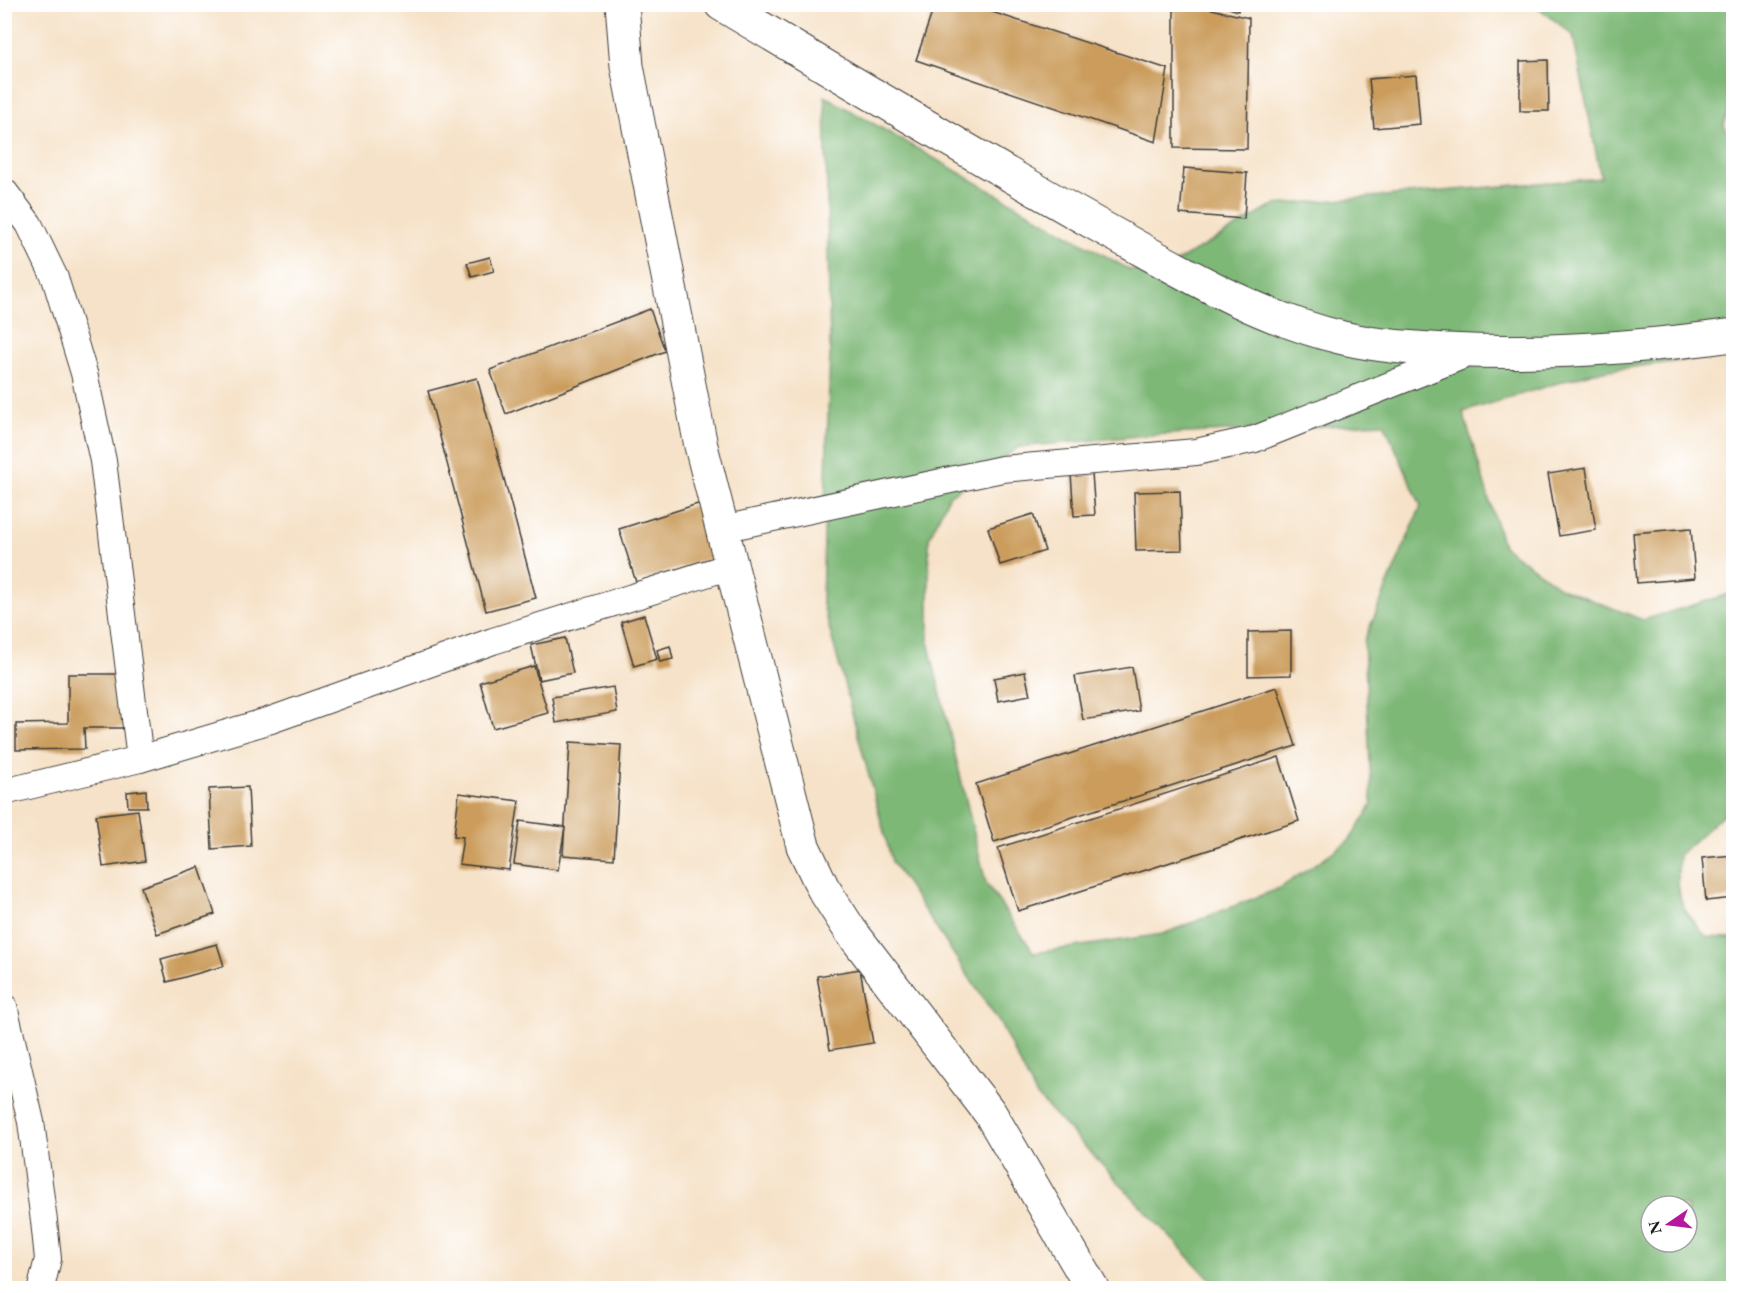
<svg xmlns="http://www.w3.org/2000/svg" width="1738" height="1293" font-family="'EB Garamond',serif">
<rect width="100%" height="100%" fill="#fff"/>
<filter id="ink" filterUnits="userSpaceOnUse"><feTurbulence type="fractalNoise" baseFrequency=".0167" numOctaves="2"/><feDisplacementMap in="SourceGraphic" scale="12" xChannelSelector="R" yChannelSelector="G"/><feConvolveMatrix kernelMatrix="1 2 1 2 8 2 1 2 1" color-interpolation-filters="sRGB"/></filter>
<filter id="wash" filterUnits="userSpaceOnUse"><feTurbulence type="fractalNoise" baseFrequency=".008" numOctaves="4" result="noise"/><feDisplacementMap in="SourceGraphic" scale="24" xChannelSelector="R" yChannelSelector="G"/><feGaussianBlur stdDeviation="1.35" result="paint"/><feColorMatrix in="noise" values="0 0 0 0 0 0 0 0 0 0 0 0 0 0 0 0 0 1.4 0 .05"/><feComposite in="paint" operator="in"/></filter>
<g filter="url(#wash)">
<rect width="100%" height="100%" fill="#f6e2c8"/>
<path fill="#7eb877" stroke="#4d6a4a" stroke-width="1.5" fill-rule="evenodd" d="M1535,5H1733V95L1724,125L1734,145L1733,354L1594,372L1463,412L1503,546L1561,588L1643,620L1733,593V808L1731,807L1679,855C1676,895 1678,908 1707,937L1733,938V1288H1223L1205,1274L1036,1095L999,1022L892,862L822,601L830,352L825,96L1130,270L1168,267L1274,205L1601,178L1573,35ZM1384,423L1421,506L1364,641L1372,805L1350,840L1280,888L1163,934L1034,953L986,883L929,646V538L949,496L1019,447L1150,435ZM1651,1206H1687V1242H1651Z"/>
<g id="blocks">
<g fill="#cb9c5c">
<path d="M935,4H967L1168,69L1156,142L916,60Z"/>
<path d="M1174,4H1191L1249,18L1247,149L1174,148Z"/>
<path d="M1216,4H1239L1238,11Z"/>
<path d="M1548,60L1549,111H1520V61Z"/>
<path d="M1416,75L1420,124L1374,128L1369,79Z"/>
<path d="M1184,168L1247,173L1244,219L1180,214Z"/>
<path d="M490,257L494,271L472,277L467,263Z"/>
<path d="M650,309L665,351L506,414L490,370Z"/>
<path d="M477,378L536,598L486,611L428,391Z"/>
<path d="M1586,468L1596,530L1559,536L1548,474Z"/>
<path d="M1092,473L1095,515L1074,516L1071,474Z"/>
<path d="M1180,491L1182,550L1136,551L1134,492Z"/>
<path d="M704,502L721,555L636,582L619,529Z"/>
<path d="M1033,514L1045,551L1000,565L988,528Z"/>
<path d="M1691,528L1695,578L1637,583L1633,533Z"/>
<path d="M644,615L657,659L634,666L621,622Z"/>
<path d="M1291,631V675L1248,676V632Z"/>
<path d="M565,638L573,673L539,680L531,645Z"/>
<path d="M670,646L673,659L660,662L657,650Z"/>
<path d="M534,666L548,713L493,728L480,682Z"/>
<path d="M1132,667L1139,711L1083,720L1075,676Z"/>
<path d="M1025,672L1030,695L998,701L994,678Z"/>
<path d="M68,674H127V728H84L85,749L16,750V724L68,723Z"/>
<path d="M613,687L617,712L556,723L552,697Z"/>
<path d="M1277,687L1296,746L994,842L976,784Z"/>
<path d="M570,742L621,745L614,859L563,855Z"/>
<path d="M1279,757L1299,821L1018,911L998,848Z"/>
<path d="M248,787L251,846L212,849L209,789Z"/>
<path d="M146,790L147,807H128L127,792Z"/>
<path d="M459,793L519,801L509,870L459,864L463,837L454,836Z"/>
<path d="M138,810L145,861L103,867L96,815Z"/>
<path d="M520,821L565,827L558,870L514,864Z"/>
<path d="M1734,855V898L1706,901L1702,858Z"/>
<path d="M199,867L215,914L157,934L141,887Z"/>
<path d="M217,944L224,966L167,982L161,959Z"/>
<path d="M860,969L873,1043L830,1050L817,976Z"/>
<path d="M4,1067L9,1095L4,1096Z"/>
</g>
</g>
</g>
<g filter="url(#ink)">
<use href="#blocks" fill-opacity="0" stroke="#3d3a36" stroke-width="1.5"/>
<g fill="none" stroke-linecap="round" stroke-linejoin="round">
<g stroke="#3d3a36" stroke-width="28">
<g id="street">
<path d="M4,191L29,224L55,278L84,373L103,461L140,759"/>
<path d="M722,529L1002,469L1196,452L1255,439L1470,353"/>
<path d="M4,792L140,759L271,720L493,641L731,566"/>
<path d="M4,1006L31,1122L44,1221L48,1259L41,1288"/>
</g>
</g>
<g stroke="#3d3a36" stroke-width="35">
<g id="secondary">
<path d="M622,4L627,66L701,446L803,846L823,888L850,930L990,1113L1092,1288"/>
<path d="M721,4C848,80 974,156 1103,228C1179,270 1257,318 1343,338C1377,346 1412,348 1447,350C1543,355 1638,348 1734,335"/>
</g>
</g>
<use href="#street" stroke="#fff" stroke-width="26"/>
<use href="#secondary" stroke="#fff" stroke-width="33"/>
</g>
</g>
<rect width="1738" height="1293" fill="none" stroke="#fff" stroke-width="24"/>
<g transform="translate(1669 1224) rotate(256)"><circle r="28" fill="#ffffff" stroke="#a4a4a4" stroke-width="1.5"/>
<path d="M0-4.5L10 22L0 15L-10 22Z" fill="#b5179e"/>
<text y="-9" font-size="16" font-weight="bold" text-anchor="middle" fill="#1c1c1c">N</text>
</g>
</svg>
